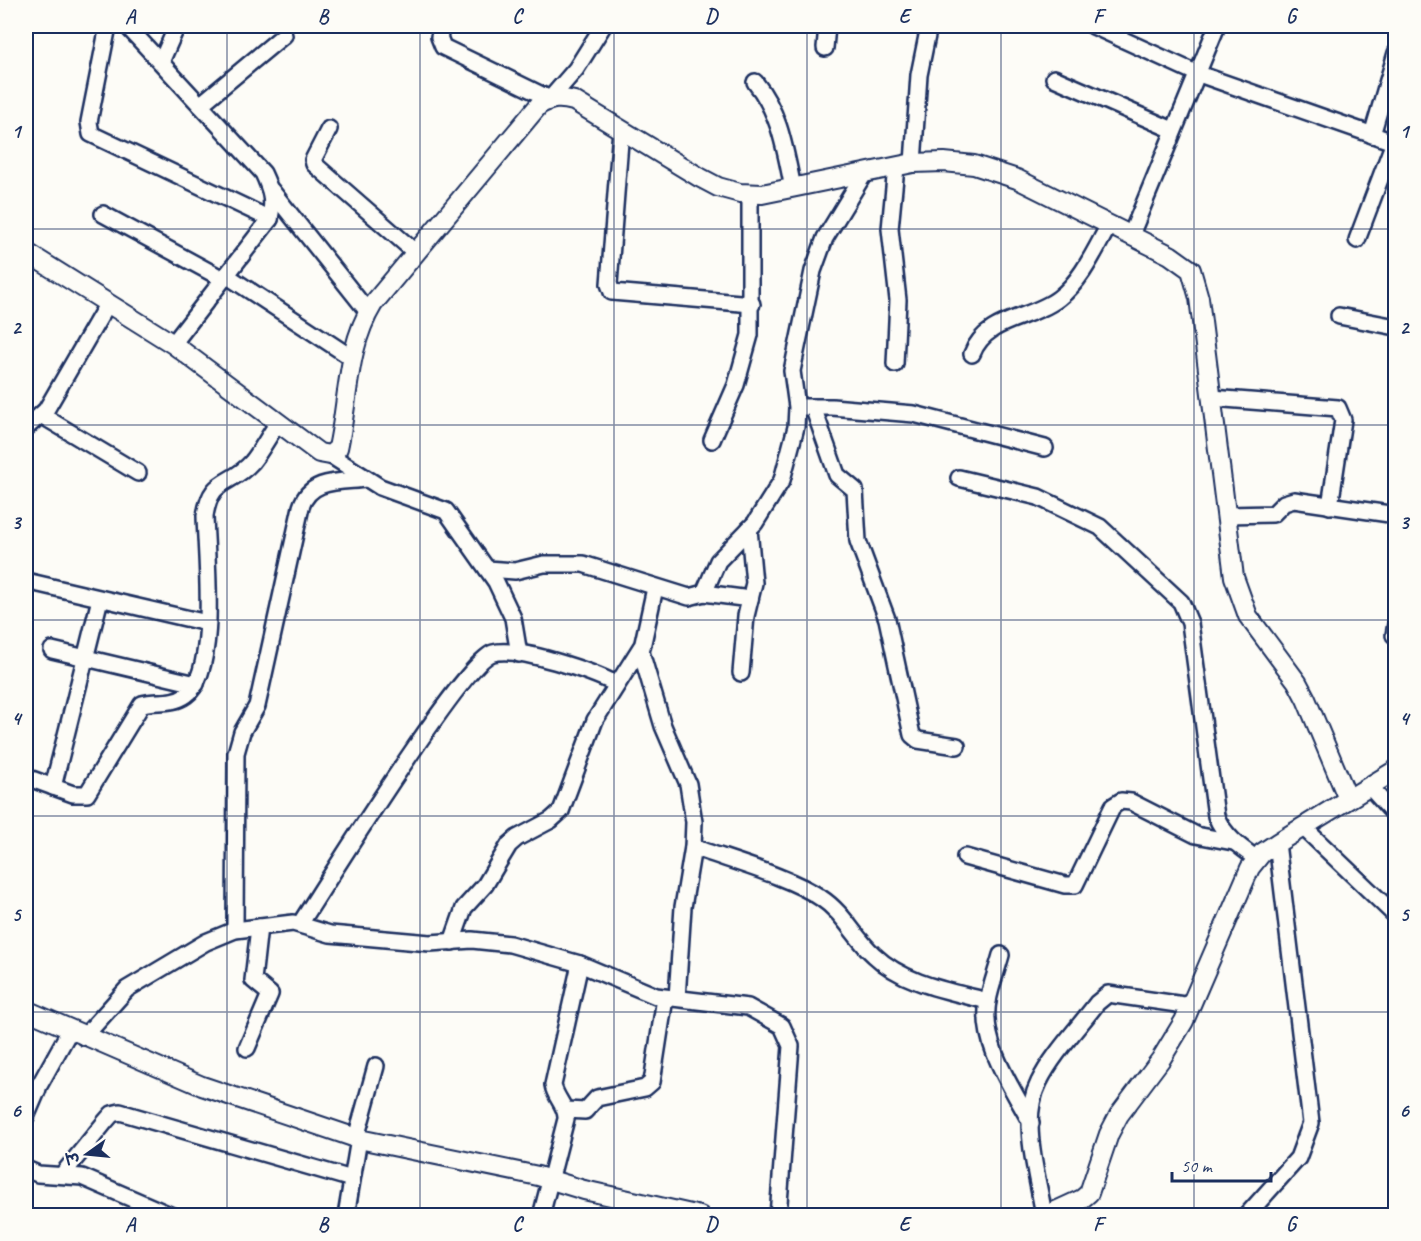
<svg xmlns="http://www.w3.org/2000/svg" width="1421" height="1241" font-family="Caveat,'Playpen Sans Deva',sans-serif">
<rect width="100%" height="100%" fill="#fdfcf7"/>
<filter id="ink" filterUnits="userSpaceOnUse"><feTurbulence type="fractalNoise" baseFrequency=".0167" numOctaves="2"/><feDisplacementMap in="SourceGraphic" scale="12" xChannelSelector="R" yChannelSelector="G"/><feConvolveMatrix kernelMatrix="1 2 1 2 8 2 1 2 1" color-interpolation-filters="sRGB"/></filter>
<g filter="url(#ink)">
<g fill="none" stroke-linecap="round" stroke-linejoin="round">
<g stroke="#1b2f5e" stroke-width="20">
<g id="minor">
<path d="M108,26L89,122L91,134L270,219"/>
<path d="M127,26L263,173C271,190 274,200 270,219L173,344"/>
<path d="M442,26L439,37L443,47L550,99L576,69L603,26"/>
<path d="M1093,26L1196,73L1396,143"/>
<path d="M825,48L827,26"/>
<path d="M161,62L177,26"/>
<path d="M1054,78L1173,130"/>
<path d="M755,82C780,113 785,150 793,188"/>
<path d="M200,105L284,35"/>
<path d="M329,129L313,160L314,164L416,253"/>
<path d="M621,129L609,284L612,292L752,304"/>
<path d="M1372,135L1396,53"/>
<path d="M913,163L919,75L929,26"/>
<path d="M271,190L368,312"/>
<path d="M103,214L223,279"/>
<path d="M1131,235L1217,26"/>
<path d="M1357,240L1394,142"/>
<path d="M226,275L352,358"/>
<path d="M1339,316L1396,327"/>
<path d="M972,354C986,317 1031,320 1059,298C1082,280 1095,250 1109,225"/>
<path d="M895,364L898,300L890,229L896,167"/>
<path d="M1212,398L1338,408L1343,420L1330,506"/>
<path d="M803,407H832L914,414L1045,448"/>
<path d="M813,407L837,475L855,490L858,541L887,619L912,735L918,740L957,746"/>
<path d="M41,415L138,473"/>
<path d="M26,428L46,410L108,303"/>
<path d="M712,440L736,385L750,335V194"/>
<path d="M330,455L380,487L446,511L496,582L513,618L519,654"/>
<path d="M959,478L1038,497L1100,527L1181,602L1190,623L1216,816C1224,836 1240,847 1257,859"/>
<path d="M1226,515L1273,514L1284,503L1294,500L1396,515"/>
<path d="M487,569L515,571L544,564H583L689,597L704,593L718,561L755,523L782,480L796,427L797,407L792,371L813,271L825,238L864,174"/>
<path d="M26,581L207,623"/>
<path d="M655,588L641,652L663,726L688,784L694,822L693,847L683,907L677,998"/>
<path d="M704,593L750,599"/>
<path d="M1394,635L1396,624"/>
<path d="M52,650L196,684"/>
<path d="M741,673L746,616L754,583L749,529"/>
<path d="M26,777L73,794H87L142,704C157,700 172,705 186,695C219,672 206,556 205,516C211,476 230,487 252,462C262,450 269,435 278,423"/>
<path d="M1369,786L1396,816"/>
<path d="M53,787L100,599"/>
<path d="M1303,827L1396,916"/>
<path d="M693,847C728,860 791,877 821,898C844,913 854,937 874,955C904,984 949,991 988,1001"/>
<path d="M965,857L1065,885H1075L1113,806L1121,801L1131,802L1196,835L1233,842"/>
<path d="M300,924C326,884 463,662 493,653C518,646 593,672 616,684"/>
<path d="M235,930L236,753L242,732L257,706L301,507C310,478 341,482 366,479"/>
<path d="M452,942L464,908L485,885L509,845L517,838L551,820L561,811L595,720L641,647"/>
<path d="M1001,955C997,970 991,985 988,1001C980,1043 1012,1087 1031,1123"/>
<path d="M84,1037L127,989L206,942L235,930L293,923L330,934L430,943L472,940L510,944L580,964L656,996L748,1007L782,1026L791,1046L778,1216"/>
<path d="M247,1048L270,994L253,980L259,927"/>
<path d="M26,1097L40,1084L70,1030"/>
<path d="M566,1110L585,1111L597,1098L645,1088L652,1082L665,998"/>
<path d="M26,1117L38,1089"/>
<path d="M356,1138L376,1066"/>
<path d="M26,1169L38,1174L82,1177L172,1216"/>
<path d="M62,1175L105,1122L112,1114L120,1112L352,1179"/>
<path d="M346,1216L359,1139"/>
<path d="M541,1216L566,1119C567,1106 555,1098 553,1085L580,964"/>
<path d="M1044,1216C1038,1175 1019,1121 1039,1082C1052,1055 1079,1027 1097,1003L1108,994L1191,1006"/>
<path d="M1246,1216L1298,1158L1311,1123L1277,843"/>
</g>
</g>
<g stroke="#1b2f5e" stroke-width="22">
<g id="tertiary">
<path d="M26,252L173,344L319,453L330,455L338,448C349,399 346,348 373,304L539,105C552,98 559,97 574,101L699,177L718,187L740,193L762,194L913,163L944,162L974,165L1017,179L1170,255L1191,270L1199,298L1234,577L1248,616L1297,682L1306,699L1348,799"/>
<path d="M26,1010L202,1086L359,1139L538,1176L584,1190L700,1216"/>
<path d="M1045,1216L1082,1199L1089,1193L1109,1134L1119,1115L1161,1059L1184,1021L1250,868L1262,853L1277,843L1396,770"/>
</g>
</g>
<use href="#minor" stroke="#fdfcf7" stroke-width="15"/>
<use href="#tertiary" stroke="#fdfcf7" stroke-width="18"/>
</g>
</g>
<path fill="none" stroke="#1b2f5e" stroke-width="1.5" stroke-opacity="0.55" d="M227,26V1216M420,26V1216M614,26V1216M807,26V1216M1001,26V1216M1194,26V1216M26,229H1396M26,425H1396M26,620H1396M26,816H1396M26,1012H1396"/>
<rect width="1421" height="1241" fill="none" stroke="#fdfcf7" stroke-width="66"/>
<g transform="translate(87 1154) rotate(255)" stroke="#fdfcf7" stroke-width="4.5" paint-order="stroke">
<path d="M0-4.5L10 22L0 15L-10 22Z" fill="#1b2f5e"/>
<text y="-9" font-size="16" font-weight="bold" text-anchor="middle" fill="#1b2f5e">उ</text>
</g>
<path d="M1172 1172v9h99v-9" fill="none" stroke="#1b2f5e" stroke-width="3"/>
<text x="1181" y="1172" font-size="18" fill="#1b2f5e" stroke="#fdfcf7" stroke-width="4.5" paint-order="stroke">50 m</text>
<rect x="33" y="33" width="1355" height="1175" fill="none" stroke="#1b2f5e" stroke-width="2"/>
<g font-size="20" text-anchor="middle" font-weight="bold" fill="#1b2f5e">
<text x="130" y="23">A</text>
<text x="323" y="23">B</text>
<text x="517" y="23">C</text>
<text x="711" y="23">D</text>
<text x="904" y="23">E</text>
<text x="1098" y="23">F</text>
<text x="1291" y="23">G</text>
<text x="16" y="138">1</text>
<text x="1404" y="138">1</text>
<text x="16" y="334">2</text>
<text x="1404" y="334">2</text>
<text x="16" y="529">3</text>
<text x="1404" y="529">3</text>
<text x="16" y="725">4</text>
<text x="1404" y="725">4</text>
<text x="16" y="921">5</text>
<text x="1404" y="921">5</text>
<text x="16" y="1117">6</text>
<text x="1404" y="1117">6</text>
<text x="130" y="1231">A</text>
<text x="323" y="1231">B</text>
<text x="517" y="1231">C</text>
<text x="711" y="1231">D</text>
<text x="904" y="1231">E</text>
<text x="1098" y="1231">F</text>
<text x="1291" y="1231">G</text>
</g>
</svg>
